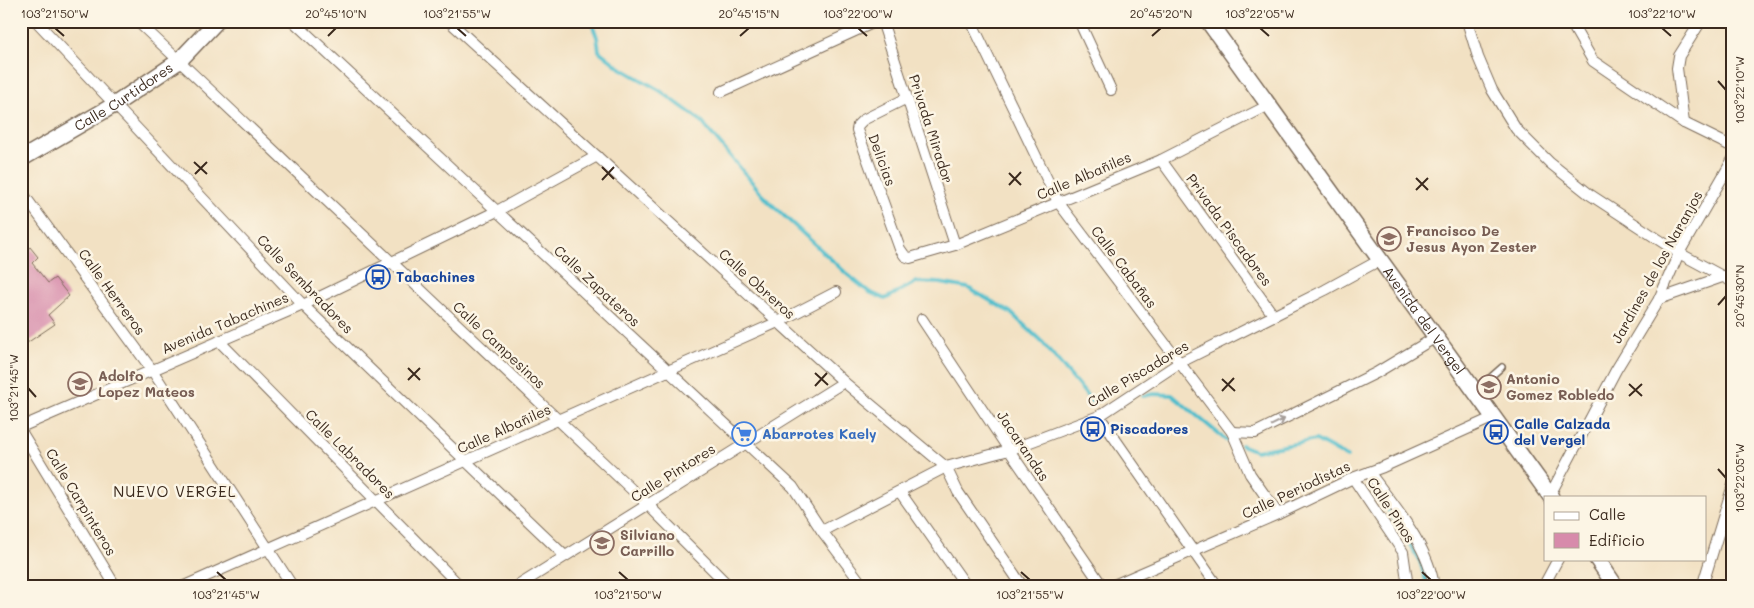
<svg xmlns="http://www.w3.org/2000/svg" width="1754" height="608" font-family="Mali,sans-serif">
<rect width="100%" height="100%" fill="#fcf5e5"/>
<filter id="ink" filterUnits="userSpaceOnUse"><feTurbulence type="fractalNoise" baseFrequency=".02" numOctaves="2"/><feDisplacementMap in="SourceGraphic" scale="10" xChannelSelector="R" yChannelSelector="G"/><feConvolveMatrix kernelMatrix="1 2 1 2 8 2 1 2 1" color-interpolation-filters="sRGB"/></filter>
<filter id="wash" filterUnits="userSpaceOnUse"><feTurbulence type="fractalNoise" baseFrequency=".0096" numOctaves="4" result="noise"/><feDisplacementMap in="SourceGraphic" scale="20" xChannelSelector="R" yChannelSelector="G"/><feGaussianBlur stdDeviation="1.12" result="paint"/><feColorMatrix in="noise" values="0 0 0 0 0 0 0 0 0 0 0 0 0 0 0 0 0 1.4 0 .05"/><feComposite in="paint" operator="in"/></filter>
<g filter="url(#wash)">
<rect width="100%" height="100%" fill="#f2e1c3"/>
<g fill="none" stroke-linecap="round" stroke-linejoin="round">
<g stroke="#51becc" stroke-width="4">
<path d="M591,21L597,37L599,51L619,67L659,90L700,120L768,201L848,275L869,292L885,299L916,282L940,283L968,288L1010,312L1043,343L1094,404"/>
<path d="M1143,396L1154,394L1172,395L1227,441"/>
<path d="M1241,445L1256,451L1316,440L1347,457"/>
<path d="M1370,486L1384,504L1420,561L1428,587"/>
</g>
</g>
<g id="blocks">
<path fill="#d78bab" d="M30,247L38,257L32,263L48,283L55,278L69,296L48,315L55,324L21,347V248L24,252Z"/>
</g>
</g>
<g filter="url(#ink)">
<use href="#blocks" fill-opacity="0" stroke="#7b6a58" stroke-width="1"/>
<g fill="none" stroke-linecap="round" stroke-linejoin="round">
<g stroke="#7b6a58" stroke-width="8">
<path id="lane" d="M1476,390L1502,367"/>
</g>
<g stroke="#7b6a58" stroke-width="12">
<g id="street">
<path d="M36,21L303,305L565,556"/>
<path d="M137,21L648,505L730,587"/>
<path d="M293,21L793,487L822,531L864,587"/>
<path d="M449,21L844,382L946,467L958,492L1023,587"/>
<path d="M882,21L955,245"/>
<path d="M971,21L1058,202L1232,432L1250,474L1278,514"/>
<path d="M1079,21L1111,90"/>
<path d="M1467,21L1478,57L1492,90L1516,129L1550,163L1589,194L1679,253L1733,282"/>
<path d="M1570,21L1593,61L1684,123L1733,147"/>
<path d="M721,92L877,21"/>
<path d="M907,98L863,120L858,125L857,130L900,249L905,256L910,258L955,245L1161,160L1269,105"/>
<path d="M1684,123L1677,68L1679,56L1701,21"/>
<path d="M1161,160L1274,316"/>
<path d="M21,191L152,370L293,587"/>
<path d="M1659,299L1725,276"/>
<path d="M922,319L1009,450L1103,587"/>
<path d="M219,341L461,587"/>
<path d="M1099,416L1218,587"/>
<path d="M21,427L303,305L497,211L597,156"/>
<path d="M21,431L116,587"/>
<path d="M1232,432L1255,433L1376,373L1436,337"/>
<path d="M1369,472C1393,505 1429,546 1434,587"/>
<path d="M1353,478L1403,552L1408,587"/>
<path d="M900,492L967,587"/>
<path d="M1550,495L1616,370L1659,299L1679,253L1733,159"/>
<path d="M822,531L946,467L1009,450L1099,416L1179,363L1325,290L1380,260"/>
<path d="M182,587L778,322L836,292"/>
<path d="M516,587L844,382"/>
<path d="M1109,587L1278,514L1353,478L1383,467L1494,417"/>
<path d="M1543,587L1558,559"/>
<path d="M1702,587L1733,485"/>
</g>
</g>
<g stroke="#7b6a58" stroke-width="18">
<g id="secondary">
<path id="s1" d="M1208,21L1551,497"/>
<path id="s2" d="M21,159L114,105L179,61L217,21"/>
<path d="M1597,559L1616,587"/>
</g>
</g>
<use href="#lane" stroke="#fff" stroke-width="5"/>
<use href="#street" stroke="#fff" stroke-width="10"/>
<use href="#secondary" stroke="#fff" stroke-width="15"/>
</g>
<defs><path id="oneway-shaft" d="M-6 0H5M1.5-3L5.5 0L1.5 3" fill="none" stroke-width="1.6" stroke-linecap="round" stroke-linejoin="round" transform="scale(1.25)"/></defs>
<use stroke="#a79f9a" href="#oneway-shaft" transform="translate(1278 422) rotate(-26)"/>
</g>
<path fill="none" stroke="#3b2a1e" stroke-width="2" d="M55,28L64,36M457,28L466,36M858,28L867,36M1260,28L1269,36M1662,28L1671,36M328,36L336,28M740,36L749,28M1152,36L1161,28M1718,81L1726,90M194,162L207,174M602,167L614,179M1009,173L1021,185M195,174L207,162M1416,178L1428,190M602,180L614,167M1009,185L1021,172M1416,190L1428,178M1718,305L1726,296M408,368L420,380M815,373L828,385M1222,379L1235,391M408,380L420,368M1629,384L1642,396M815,386L827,373M28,388L36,397M1222,391L1234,378M1629,396L1642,384M1718,469L1726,478M217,572L226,580M619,572L628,580M1021,572L1030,580M1422,572L1431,580"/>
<defs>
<g id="school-ring" transform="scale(1.25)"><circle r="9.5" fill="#fcf5e5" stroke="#8d6e63" stroke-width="1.5"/><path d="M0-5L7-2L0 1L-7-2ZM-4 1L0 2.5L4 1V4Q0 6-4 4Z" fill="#8d6e63"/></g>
<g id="bus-ring" transform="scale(1.25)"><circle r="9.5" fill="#fcf5e5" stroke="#1a4fb4" stroke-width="1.5"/><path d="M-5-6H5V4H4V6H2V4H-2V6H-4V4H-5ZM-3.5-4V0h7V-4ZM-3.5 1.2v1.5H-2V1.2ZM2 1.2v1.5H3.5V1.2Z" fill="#1a4fb4"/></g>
<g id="supermarket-ring" transform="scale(1.25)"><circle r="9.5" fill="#fcf5e5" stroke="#3f7fe0" stroke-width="1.5"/><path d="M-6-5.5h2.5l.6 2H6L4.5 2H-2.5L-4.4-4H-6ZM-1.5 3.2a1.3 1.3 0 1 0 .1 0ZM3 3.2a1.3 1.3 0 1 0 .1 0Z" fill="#3f7fe0"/></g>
</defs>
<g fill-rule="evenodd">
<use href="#school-ring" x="1389" y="239"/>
<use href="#bus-ring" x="378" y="277"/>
<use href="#school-ring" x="80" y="384"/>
<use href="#school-ring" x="1489" y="387"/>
<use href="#bus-ring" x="1093" y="429"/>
<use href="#bus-ring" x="1496" y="432"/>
<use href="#supermarket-ring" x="744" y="434"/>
<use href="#school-ring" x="602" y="543"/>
</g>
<g text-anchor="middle" stroke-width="5" stroke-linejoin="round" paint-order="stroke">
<g font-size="14" fill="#3b2a1e" stroke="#fcf5e5">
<text dy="5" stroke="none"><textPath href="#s2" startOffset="120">Calle Curtidores</textPath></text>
<text transform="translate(931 129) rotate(72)" y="5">Privada Mirador</text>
<text transform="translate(882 160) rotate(70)" y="5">Delicias</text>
<text transform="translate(1084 176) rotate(-23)" y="5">Calle Albañiles</text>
<text transform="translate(1229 230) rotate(54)" y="5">Privada Piscadores</text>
<text transform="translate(1124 267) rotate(53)" y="5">Calle Cabañas</text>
<text transform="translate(1657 267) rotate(-61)" y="5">Jardines de los Naranjos</text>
<text transform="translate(305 284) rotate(46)" y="5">Calle Sembradores</text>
<text transform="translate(757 284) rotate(42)" y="5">Calle Obreros</text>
<text transform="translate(597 286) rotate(43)" y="5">Calle Zapateros</text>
<text transform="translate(112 292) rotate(54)" y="5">Calle Herreros</text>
<text dy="5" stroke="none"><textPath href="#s1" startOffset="369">Avenida del Vergel</textPath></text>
<text transform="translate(225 323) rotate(-23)" y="5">Avenida Tabachines</text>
<text transform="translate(499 345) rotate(43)" y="5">Calle Campesinos</text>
<text transform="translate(1138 374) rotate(-31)" y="5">Calle Piscadores</text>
<text transform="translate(504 429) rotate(-24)" y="5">Calle Albañiles</text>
<text transform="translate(1023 446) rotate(56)" y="5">Jacarandas</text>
<text transform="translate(350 454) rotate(45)" y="5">Calle Labradores</text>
<text transform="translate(673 473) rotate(-32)" y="5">Calle Pintores</text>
<text transform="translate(1296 490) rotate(-25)" y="5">Calle Periodistas</text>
<text transform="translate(81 502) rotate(59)" y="5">Calle Carpinteros</text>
<text transform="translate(1391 510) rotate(57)" y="5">Calle Pinos</text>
</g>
<g font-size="14" font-weight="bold" fill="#785e54" stroke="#fcf5e5" text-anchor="start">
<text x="1406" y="236">Francisco De<tspan x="1406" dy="16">Jesus Ayon Zester</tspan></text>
<text x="98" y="381">Adolfo<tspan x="98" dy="16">Lopez Mateos</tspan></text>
<text x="1506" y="384">Antonio<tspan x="1506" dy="16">Gomez Robledo</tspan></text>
<text x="620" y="540">Silviano<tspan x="620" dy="16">Carrillo</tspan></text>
</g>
<g font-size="14" font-weight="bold" fill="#164399" stroke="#fcf5e5" text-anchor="start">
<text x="396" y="282">Tabachines</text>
<text x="1514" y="429">Calle Calzada<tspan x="1514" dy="16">del Vergel</tspan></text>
<text x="1110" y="434">Piscadores</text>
</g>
<g font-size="14" font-weight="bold" fill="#366cbe" stroke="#fcf5e5" text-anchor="start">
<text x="762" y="439">Abarrotes Kaely</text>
</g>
<g font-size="15" letter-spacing="1" fill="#3b2a1e" stroke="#fcf5e5">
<text x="175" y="497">NUEVO VERGEL</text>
</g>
</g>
<rect width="1754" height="608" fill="none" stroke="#fcf5e5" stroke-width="55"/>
<rect x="1544" y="496" width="162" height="65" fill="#fcf5e5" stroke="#afa495"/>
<rect x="1554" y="512" width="25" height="8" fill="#ffffff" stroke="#afa495"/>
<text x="1589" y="520" font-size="15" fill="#3b2a1e">Calle</text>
<rect x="1554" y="533" width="25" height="15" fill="#d78bab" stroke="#afa495"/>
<text x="1589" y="546" font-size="15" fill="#3b2a1e">Edificio</text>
<rect x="28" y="28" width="1698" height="552" fill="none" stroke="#3b2a1e" stroke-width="2"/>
<g font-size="12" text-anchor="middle" fill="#3b2a1e">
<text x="55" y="18">103°21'50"W</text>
<text x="336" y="18">20°45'10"N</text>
<text x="457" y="18">103°21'55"W</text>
<text x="749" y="18">20°45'15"N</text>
<text x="858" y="18">103°22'00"W</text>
<text x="1161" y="18">20°45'20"N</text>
<text x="1260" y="18">103°22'05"W</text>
<text x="1662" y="18">103°22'10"W</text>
<text transform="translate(1740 90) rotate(-90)" y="4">103°22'10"W</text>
<text transform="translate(1740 296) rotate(-90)" y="4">20°45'30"N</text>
<text transform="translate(14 388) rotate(-90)" y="4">103°21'45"W</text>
<text transform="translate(1740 478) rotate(-90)" y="4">103°22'05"W</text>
<text x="226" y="599">103°21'45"W</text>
<text x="628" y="599">103°21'50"W</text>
<text x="1030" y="599">103°21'55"W</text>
<text x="1431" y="599">103°22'00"W</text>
</g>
</svg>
